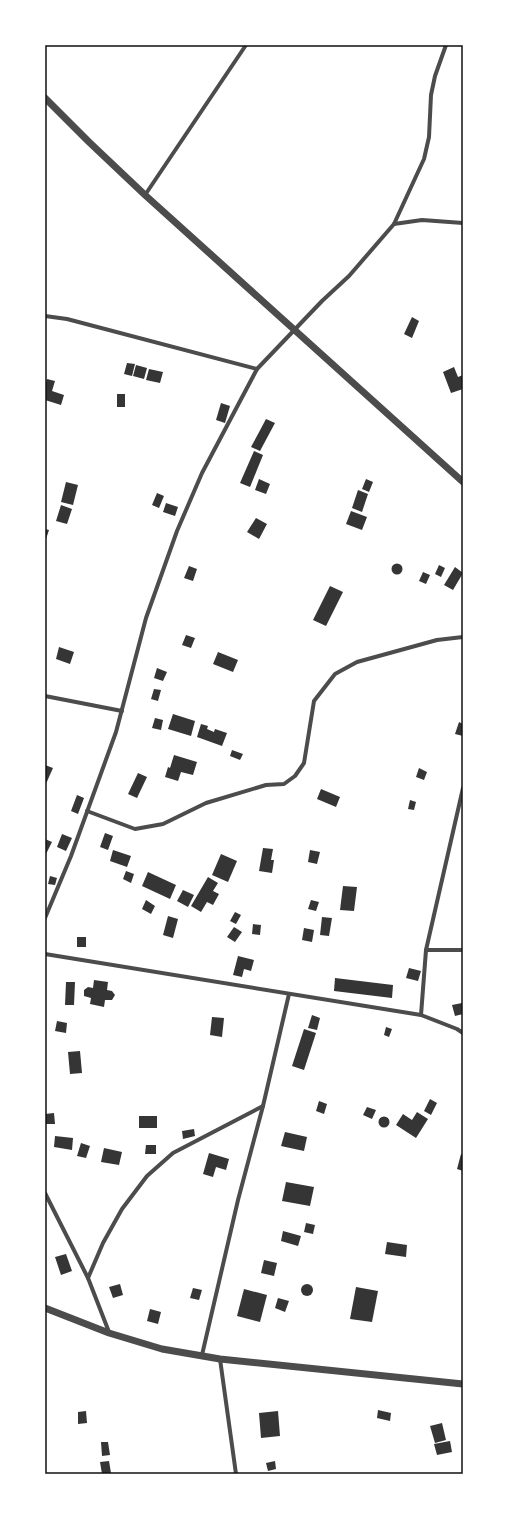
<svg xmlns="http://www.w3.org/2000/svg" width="508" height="1519" font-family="'Alegreya Sans',sans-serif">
<rect width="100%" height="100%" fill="#fff"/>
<g fill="#353535">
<path d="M412,317L419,321L412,338L404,334Z"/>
<path d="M127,363L135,364L132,376L124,374Z"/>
<path d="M136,365L147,368L144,379L133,376Z"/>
<path d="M454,367L458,377L463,375V389L451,393L443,372Z"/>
<path d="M149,369L163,372L160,383L146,380Z"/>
<path d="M47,379L55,381L52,391L64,395L61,405L45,400V385Z"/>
<rect x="117" y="394" width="8" height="13"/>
<path d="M221,403L230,406L225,423L216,420Z"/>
<path d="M266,419L275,423L260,451L251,447Z"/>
<path d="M254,451L263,455L250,487L240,483Z"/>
<path d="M259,479L270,484L266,494L255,490Z"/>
<path d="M366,479L373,482L369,492L362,489Z"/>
<path d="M66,482L78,485L73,505L61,502Z"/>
<path d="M358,490L368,494L362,512L352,508Z"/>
<path d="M157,493L164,496L159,508L152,505Z"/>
<path d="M166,503L178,507L175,516L163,512Z"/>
<path d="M61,505L72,509L67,524L56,521Z"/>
<path d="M351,511L367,517L362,530L346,524Z"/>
<path d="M256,518L267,524L259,539L247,532Z"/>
<path d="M45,529L49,530L45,542Z"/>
<circle cx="397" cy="569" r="5.5"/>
<path d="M439,565L445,568L441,577L435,574Z"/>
<path d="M189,566L197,569L193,581L184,578Z"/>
<path d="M455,567L463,573L453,590L444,585Z"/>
<path d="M423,572L430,575L426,584L419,581Z"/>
<path d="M330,586L343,592L326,626L313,620Z"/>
<path d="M186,635L195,638L191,648L182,645Z"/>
<path d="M59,647L74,652L70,664L56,659Z"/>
<path d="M218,652L238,660L233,672L213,664Z"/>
<path d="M157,668L167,672L163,681L154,678Z"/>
<path d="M154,689L161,690L158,701L151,699Z"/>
<path d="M173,714L195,721L191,736L168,729Z"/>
<path d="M155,718L163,720L161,730L152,728Z"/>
<path d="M459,722L463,724V736L455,734Z"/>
<path d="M201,724L208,726L207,729L214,732L215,729L227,733L222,746L197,737Z"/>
<path d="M232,750L243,754L240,760L230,756Z"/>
<path d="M174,755L197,762L193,775L181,772L178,781L165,777L168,767L170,768Z"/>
<path d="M45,765L53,768L45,786Z"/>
<path d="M419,768L427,772L424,780L416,777Z"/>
<path d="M138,773L147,777L137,798L128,794Z"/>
<path d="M321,789L340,797L336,807L317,799Z"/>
<path d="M77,795L84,798L78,814L71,811Z"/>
<path d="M410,800L416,802L414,810L408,809Z"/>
<path d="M105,833L113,836L108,850L100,847Z"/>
<path d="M62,834L72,838L66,851L57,847Z"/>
<path d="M45,839L52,842L45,856Z"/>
<path d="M263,848L273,849L271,860H274L272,873L259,871Z"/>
<path d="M113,850L131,856L127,867L110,861Z"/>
<path d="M310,850L320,852L317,864L308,862Z"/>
<path d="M221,854L237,861L228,882L212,875Z"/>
<path d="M126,871L134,874L131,883L123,879Z"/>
<path d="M148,872L176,885L170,899L142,886Z"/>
<path d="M50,876L57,878L55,885L48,884Z"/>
<path d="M208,877L218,883L213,891L219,894L213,905L207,902L201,912L191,906Z"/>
<path d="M343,886L357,887L354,911L340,910Z"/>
<path d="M183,890L194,895L188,907L177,901Z"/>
<path d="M146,900L155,906L151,914L142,909Z"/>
<path d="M311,900L319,902L316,911L308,909Z"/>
<path d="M235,912L241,915L236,924L230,921Z"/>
<path d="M168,916L178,919L173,938L163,935Z"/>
<path d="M322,917L332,918L329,936L320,935Z"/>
<path d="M253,924L261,925L260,935L252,934Z"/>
<path d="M234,927L242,932L235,942L227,937Z"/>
<path d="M304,928L314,930L312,942L302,940Z"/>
<rect x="77" y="937" width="9" height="10"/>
<path d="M238,956L254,960L251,971L244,969L242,977L233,975Z"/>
<path d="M409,968L421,971L418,981L406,978Z"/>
<path d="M335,978L393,985L392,998L334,991Z"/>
<path d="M94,980L108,982L107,990L112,991L115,995L112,1000H105L104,1007L90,1004L91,998L84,996V990L88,987L93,988Z"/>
<path d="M66,982H75L74,1005H65Z"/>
<path d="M462,1003L463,1014L455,1016L452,1005Z"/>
<path d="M312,1015L320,1018L317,1030L308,1028Z"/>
<path d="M212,1017L224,1018L222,1037L210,1035Z"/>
<path d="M57,1021L67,1023L66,1033L55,1031Z"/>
<path d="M386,1027L392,1029L389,1037L384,1035Z"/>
<path d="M304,1029L316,1033L304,1070L292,1066Z"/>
<path d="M80,1051L82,1073L70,1074L68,1052Z"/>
<path d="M430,1099L437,1103L431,1115L424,1111Z"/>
<path d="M319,1101L327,1104L324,1114L316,1111Z"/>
<path d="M367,1107L376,1110L372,1119L363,1115Z"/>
<path d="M417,1112L428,1119L416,1138L396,1125L403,1114L412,1120Z"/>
<path d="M54,1113L55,1124H46L45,1114Z"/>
<rect x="139" y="1116" width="18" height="12"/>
<circle cx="384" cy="1122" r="5.5"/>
<path d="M194,1129L195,1136L183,1139L182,1131Z"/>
<path d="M285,1132L307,1137L304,1151L281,1146Z"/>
<path d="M55,1136L73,1138L72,1150L54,1147Z"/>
<path d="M81,1143L90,1146L86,1158L77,1156Z"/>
<path d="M146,1145H156V1154H145Z"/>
<path d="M104,1148L122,1152L119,1165L101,1162Z"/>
<path d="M209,1153L229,1159L226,1170L216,1167L213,1177L203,1174Z"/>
<path d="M461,1154L463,1155V1171L457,1169Z"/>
<path d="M286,1182L314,1187L310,1206L282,1201Z"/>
<path d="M306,1223L315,1225L313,1234L304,1232Z"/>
<path d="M283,1231L301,1236L298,1246L281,1241Z"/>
<path d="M387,1242L407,1245L406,1257L385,1254Z"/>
<path d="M66,1254L72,1271L61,1275L55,1257Z"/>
<path d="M264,1260L277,1263L274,1276L261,1273Z"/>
<path d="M120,1284L123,1295L113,1298L109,1287Z"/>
<circle cx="307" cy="1290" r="6"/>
<path d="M356,1287L378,1291L372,1322L350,1319Z"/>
<path d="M193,1288L202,1290L199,1300L190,1298Z"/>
<path d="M244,1289L267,1295L260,1322L237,1316Z"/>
<path d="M278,1298L289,1301L285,1312L275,1308Z"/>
<path d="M150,1309L161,1312L158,1324L147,1321Z"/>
<path d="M378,1410L391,1413L390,1421L377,1418Z"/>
<path d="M86,1411L87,1423L78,1424V1412Z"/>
<path d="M278,1411L280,1436L261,1438L259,1413Z"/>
<path d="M442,1423L446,1440L435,1443L430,1426Z"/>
<path d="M450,1441L452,1452L437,1455L434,1444Z"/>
<path d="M101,1442H108L110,1455L102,1456Z"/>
<path d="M109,1461L111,1473L102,1474L100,1462Z"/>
<path d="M275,1461L276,1469L268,1471L266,1463Z"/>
</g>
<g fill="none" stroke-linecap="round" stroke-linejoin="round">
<g stroke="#4c4c4c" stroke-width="4">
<path d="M145,195L246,45"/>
<path d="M394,224L422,220L463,223"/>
<path d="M45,316L67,319L257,369"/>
<path d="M45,696L122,711"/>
<path d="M87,811L135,829L163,824L206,803L266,785L284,784L295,776L304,763L314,701L335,674L357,662L437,640L463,637"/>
<path d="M45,918L71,856L116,732L146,618L177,531L202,473L257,369L322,301L349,276L394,224L424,159L429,137L431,95L435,76L446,45"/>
<path d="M426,950H463"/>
<path d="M45,954L421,1015L457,1029L463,1033"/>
<path d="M421,1015L426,950L463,788"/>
<path d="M45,1193L88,1278L109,1332"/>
<path d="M88,1278L103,1243L122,1209L147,1176L173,1153L263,1106"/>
<path d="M202,1355L238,1200L263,1106L289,994"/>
<path d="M220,1359L236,1474"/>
</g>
<g stroke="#4c4c4c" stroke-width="7">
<path d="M45,98L89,142L145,195L463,482"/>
<path d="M45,1308L109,1333L162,1349L220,1359L463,1384"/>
</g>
</g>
<rect width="508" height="1519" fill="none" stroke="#ffffff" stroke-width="92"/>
<rect x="46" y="46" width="416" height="1427" fill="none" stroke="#111" stroke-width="1.5"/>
</svg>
